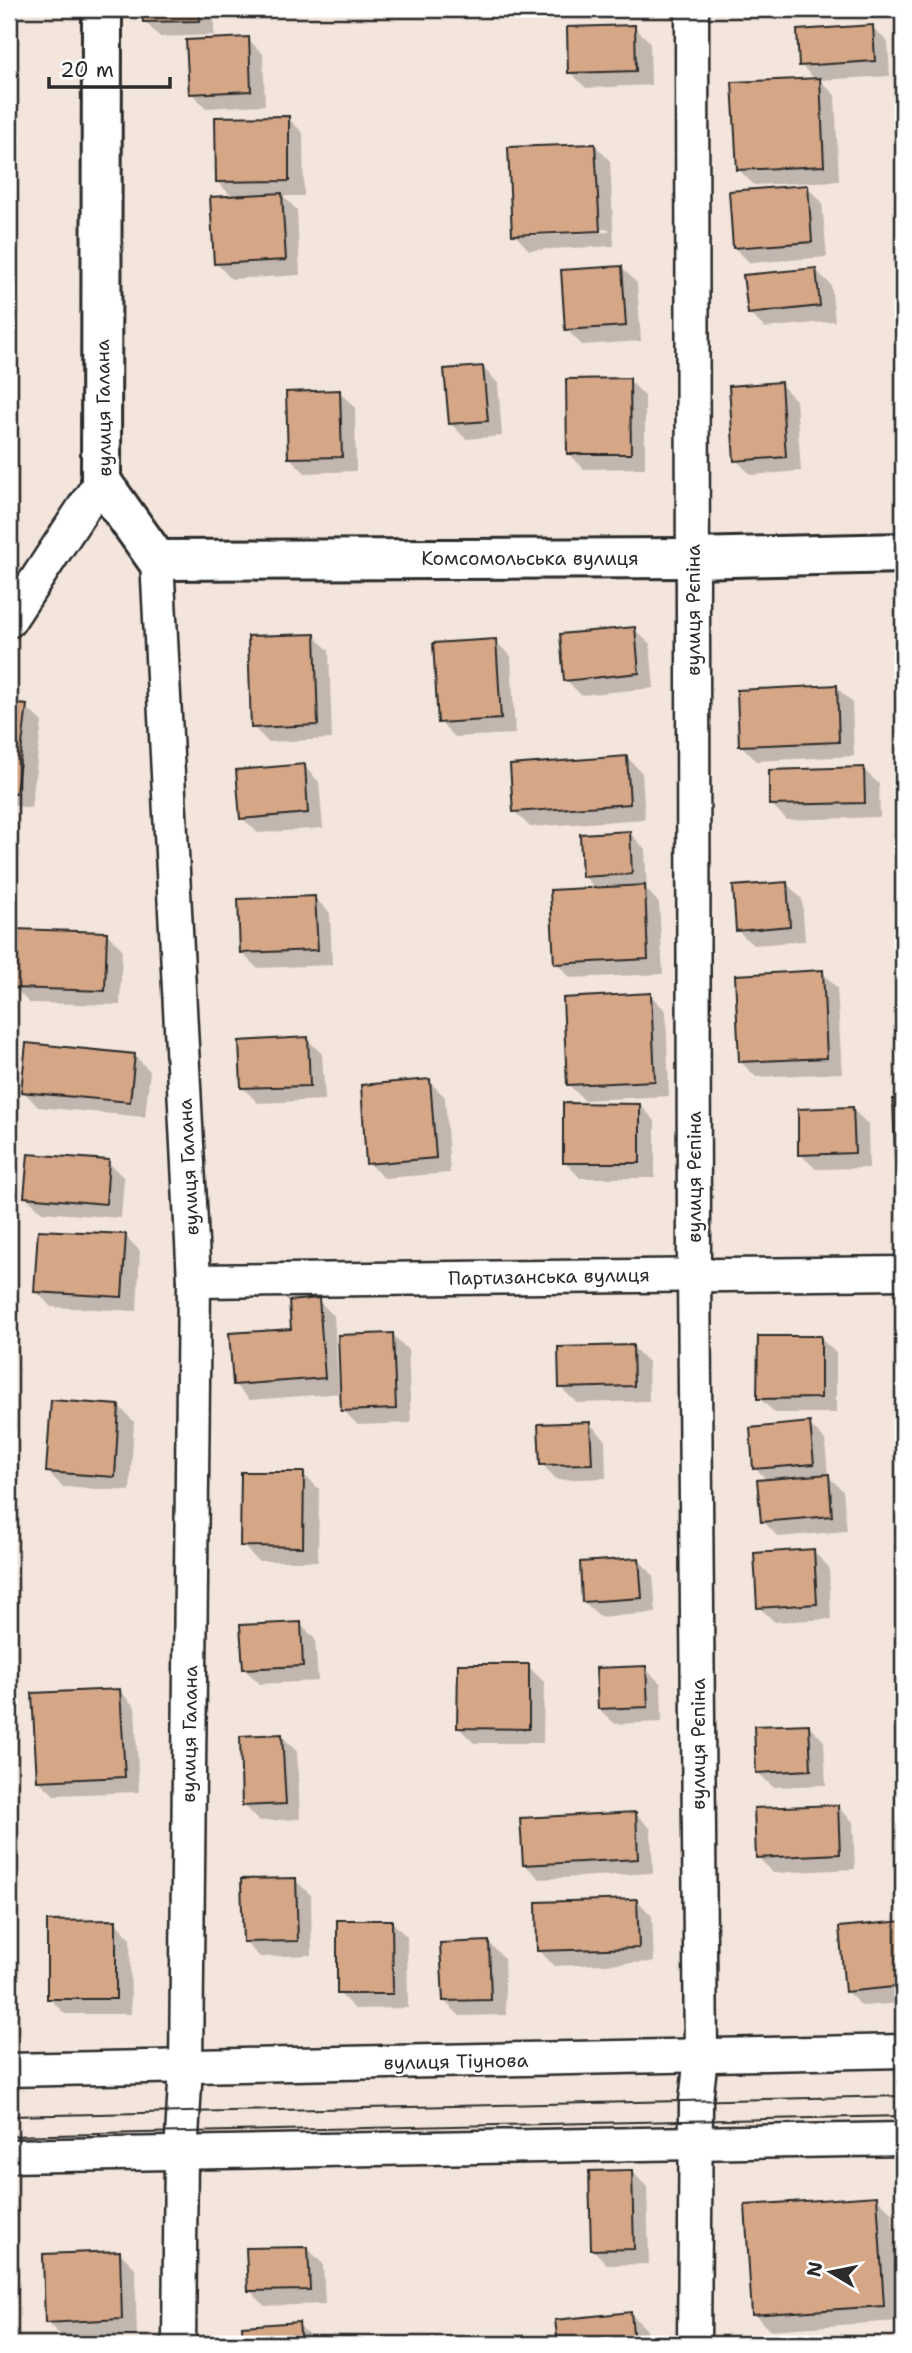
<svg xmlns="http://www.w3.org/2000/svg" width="912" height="2353" font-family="'Shantell Sans',sans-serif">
<rect width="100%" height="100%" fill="#f3e5db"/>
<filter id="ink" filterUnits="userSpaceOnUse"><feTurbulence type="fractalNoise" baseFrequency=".0143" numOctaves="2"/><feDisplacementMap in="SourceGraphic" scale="14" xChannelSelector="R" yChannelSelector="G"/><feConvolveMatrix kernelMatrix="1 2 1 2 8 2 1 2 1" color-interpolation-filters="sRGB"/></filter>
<g filter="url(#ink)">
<g fill="#0003" fill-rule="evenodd">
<path d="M144,9H214V35L160,37L145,22Z"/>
<path d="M634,27L650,42L651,85L586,88L570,72Z"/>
<path d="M872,27L888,42L890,76L820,80L835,95L839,181L754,185L738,169L816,80L801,65Z"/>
<path d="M248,39L263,54L265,105L206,108L191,93Z"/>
<path d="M288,118L303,133L304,196H283L297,210L300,275L231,279L216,263L233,197L217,182Z"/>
<path d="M595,145L610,161L614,246L529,250L514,234ZM609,229V232L526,236V233Z"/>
<path d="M807,187L822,202L827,257L750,263L734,247Z"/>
<path d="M622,268L637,283L641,341L582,345L566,329Z"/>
<path d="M816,270L831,285L835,321L765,328L749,313Z"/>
<path d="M483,368L498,383L502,436L466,439L451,424Z"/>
<path d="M629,380L645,396V468L584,469L569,454Z"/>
<path d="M780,384L796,400L801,471L751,475L736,460Z"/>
<path d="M339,392L355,407L356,471L305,473L289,457Z"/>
<path d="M634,629L650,644L654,688L581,695L566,680Z"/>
<path d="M314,635L329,651L332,739L268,742L253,727Z"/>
<path d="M495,641L511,656L515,734L455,737L440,722Z"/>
<path d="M836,687L852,702L854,756L756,761L741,745Z"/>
<path d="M9,705L26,707L42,722L31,808L9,805Z"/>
<path d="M627,757L642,773L645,819L530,827L515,812Z"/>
<path d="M304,766L319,782L323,828L258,833L242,818Z"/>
<path d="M863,769L879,784L880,817L787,820L771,804Z"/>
<path d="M630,833L645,849L647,890L659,903L663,974L571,978L556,963L597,890L584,876Z"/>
<path d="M787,884L802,899L805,941L753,945L737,930Z"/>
<path d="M314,897L330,913L332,965L257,968L242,953Z"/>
<path d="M107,934L122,949L120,1005L29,1003L14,987Z"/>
<path d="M822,972L837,988L842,1073L756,1077L741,1062Z"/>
<path d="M650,995L666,1011L669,1096L584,1100L569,1085Z"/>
<path d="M307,1039L322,1054L325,1100L258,1103L243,1088Z"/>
<path d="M134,1055L150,1071L145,1117L38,1107L23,1091Z"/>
<path d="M429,1081L445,1097L450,1173L384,1178L368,1163Z"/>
<path d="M895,1101H903V1164L897,1157Z"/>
<path d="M640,1105L655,1121V1178H580L565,1162Z"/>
<path d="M852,1109L868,1124L869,1168L816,1169L800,1154Z"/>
<path d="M108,1162L124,1178L121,1218L42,1212L26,1197Z"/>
<path d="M125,1236L140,1251L137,1311L51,1307L36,1291Z"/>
<path d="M318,1300L334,1316L339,1393L393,1335L408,1350L411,1423L358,1425L343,1410L342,1393L250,1400L234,1384L293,1330Z"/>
<path d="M820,1338L836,1353V1413H775L759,1398Z"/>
<path d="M633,1347L648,1362L649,1401L577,1403L561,1388Z"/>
<path d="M119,1406L134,1422L130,1491L63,1487L48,1472Z"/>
<path d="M590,1424L605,1439L606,1478L557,1480L542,1464Z"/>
<path d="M809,1424L825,1440L828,1476L843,1491L847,1531L778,1537L763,1521L768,1481L755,1468Z"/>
<path d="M303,1474L319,1489L318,1561H258L242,1545Z"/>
<path d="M813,1551L829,1567L831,1619L775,1622L759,1607Z"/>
<path d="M638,1559L653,1575L656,1613L600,1617L584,1602Z"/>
<path d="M300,1624L315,1639L318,1681L260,1684L244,1669Z"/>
<path d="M528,1666L544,1682L543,1743H474L459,1728Z"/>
<path d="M645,1668L661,1684L662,1722L615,1724L599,1709Z"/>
<path d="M120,1691L135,1707L139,1792L54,1795L38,1780Z"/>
<path d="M809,1726L824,1741L826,1785L773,1787L757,1772Z"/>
<path d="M282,1736L297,1752L300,1819L259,1821L244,1805Z"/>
<path d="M837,1806L853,1822L855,1869L773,1873L758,1857Z"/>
<path d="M636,1814L651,1829L653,1873L540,1879L524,1864Z"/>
<path d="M295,1880L311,1895L312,1955L260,1957L245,1942Z"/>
<path d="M637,1900L652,1916L654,1962L554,1966L539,1950Z"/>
<path d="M391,1921L407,1937L408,2008L355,2009L339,1993Z"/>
<path d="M115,1922L130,1938L131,2014H65L49,1998Z"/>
<path d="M902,1923L903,2003L862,2006L846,1991Z"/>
<path d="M489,1943L504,1958L506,2015L460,2016L444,2001Z"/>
<path d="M632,2171L647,2187L649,2264L608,2265L593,2250Z"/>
<path d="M877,2198L892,2213L898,2321L769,2330L754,2314Z"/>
<path d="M308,2249L323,2264L325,2304L265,2306L249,2290Z"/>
<path d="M120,2253L135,2268L137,2334L62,2337L47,2322Z"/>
<path d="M631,2314L646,2329L647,2344H560L557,2322Z"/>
<path d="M298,2324L313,2339L314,2344H245L244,2328Z"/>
</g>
<g fill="#d6a787" stroke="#2b2b2b" stroke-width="2">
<path d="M142,9H199L200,21L143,22Z"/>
<path d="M635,25L636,71L568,73L567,27Z"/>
<path d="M873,25L875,61L799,66L797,30Z"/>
<path d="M249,37L251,91L189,94L186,40Z"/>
<path d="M820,78L824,166L737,170L732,82Z"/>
<path d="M289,116V181L216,182L215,117Z"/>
<path d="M595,144L600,231L512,235L508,147Z"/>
<path d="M808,185L812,242L733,248L729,191Z"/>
<path d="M282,193L286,260L214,264L210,197Z"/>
<path d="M622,266L626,326L565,330L561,270Z"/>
<path d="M816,268L820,306L748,314L743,275Z"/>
<path d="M483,366L488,421L449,424L444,369Z"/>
<path d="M630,378L631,454H567L566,379Z"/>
<path d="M781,382L786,457L734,461L729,386Z"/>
<path d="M340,390L342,457L288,458L286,392Z"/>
<path d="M635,627L639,673L564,681L560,634Z"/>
<path d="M315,634L318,725L251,728L248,636Z"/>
<path d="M496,639L501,719L438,723L433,643Z"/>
<path d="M837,685L839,742L739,746L737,690Z"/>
<path d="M9,703L27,705L16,793L9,792Z"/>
<path d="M627,756L630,804L513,812L510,765Z"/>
<path d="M305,764L308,813L240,819L236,770Z"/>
<path d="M864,767L865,803L769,805V770Z"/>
<path d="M630,831L632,874L582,877L580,834Z"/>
<path d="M787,882L790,926L736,931L733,886Z"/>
<path d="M645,885L648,959L554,964L550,890Z"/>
<path d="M315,896L318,950L240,953L238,899Z"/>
<path d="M14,929L107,932L105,991L12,988Z"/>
<path d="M823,970L827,1058L739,1062L735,975Z"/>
<path d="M651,993L655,1081L567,1085L563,998Z"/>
<path d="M308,1037L310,1086L241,1088L239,1041Z"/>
<path d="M26,1043L135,1054L130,1102L21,1092Z"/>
<path d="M430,1079L436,1158L366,1164L361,1085Z"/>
<path d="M893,1099H903V1158H895Z"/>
<path d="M563,1103L640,1104V1163H563Z"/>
<path d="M853,1107L855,1153L798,1155V1109Z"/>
<path d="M28,1154L109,1160L106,1204L24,1197Z"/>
<path d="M38,1230L126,1234L122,1297L34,1292Z"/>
<path d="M319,1298L325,1378L233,1385L229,1333L291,1329L289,1301Z"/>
<path d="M393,1333L396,1409L341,1411L338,1335Z"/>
<path d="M758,1336H821V1398L757,1399Z"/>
<path d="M633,1345L634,1386L559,1388L558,1347Z"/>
<path d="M51,1400L119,1405L115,1477L46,1472Z"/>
<path d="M590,1422L592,1464L540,1465L538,1424Z"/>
<path d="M810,1422L814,1464L753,1469L750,1428Z"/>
<path d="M241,1472H304L303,1547L240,1546Z"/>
<path d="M829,1474L832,1516L761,1522L757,1480Z"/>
<path d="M814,1549L817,1604L757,1608L754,1553Z"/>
<path d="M639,1558L642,1598L582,1602L580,1562Z"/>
<path d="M301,1622L303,1666L243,1669L240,1625Z"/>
<path d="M458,1664H529V1729L457,1728Z"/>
<path d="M646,1666L648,1707L598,1709L596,1668Z"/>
<path d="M120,1689L125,1777L37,1781L32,1693Z"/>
<path d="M809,1724L811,1770L756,1773L754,1726Z"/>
<path d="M282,1734L286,1804L242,1806L240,1736Z"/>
<path d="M838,1805L840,1854L756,1858L754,1808Z"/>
<path d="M636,1812L638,1859L523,1865L520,1818Z"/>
<path d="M296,1878L298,1941L243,1942L241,1879Z"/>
<path d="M637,1899L639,1948L537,1951L536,1902Z"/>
<path d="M116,1920V1999H47V1921Z"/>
<path d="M337,1920H392L393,1994H337Z"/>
<path d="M903,1921V1986L845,1992L839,1927Z"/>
<path d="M489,1941L491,2000L443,2001L440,1943Z"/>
<path d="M632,2170L634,2249L591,2250L589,2171Z"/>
<path d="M877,2196L884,2306L752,2315L745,2205Z"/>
<path d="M308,2247L310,2290L248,2291L246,2248Z"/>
<path d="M120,2251L122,2319L45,2323L43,2254Z"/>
<path d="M631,2312L634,2344H558L555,2320Z"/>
<path d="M299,2322L301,2344H243L242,2326Z"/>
</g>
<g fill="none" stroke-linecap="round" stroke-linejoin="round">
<g stroke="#2b2b2b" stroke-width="37">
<g id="street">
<path d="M692,9L694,1274L701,2057L696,2101L694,2344"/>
<path d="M157,560L194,1281L186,2066L181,2155L179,2344"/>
<path d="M9,621L101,481"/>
<path d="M194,1281L903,1273"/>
<path d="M9,2070L903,2051"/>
<path d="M9,2156L903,2139"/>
</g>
</g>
<g stroke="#2b2b2b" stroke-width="44">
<path id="secondary" d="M102,9L101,481L157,560L693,558L903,553"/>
</g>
<use href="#street" stroke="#fff" stroke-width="32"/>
<use href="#secondary" stroke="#fff" stroke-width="38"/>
<g stroke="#2b2b2b" stroke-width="2">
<path d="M9,2116L903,2096"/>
<path d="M9,2136L903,2116"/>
</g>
</g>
</g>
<g text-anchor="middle" stroke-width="5" stroke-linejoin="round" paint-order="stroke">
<g font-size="19" fill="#2b2b2b" stroke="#fff">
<text transform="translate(103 408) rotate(-91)" y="7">вулиця Галана</text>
<text x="530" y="565">Комсомольська вулиця</text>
<text transform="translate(693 610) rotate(-90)" y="7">вулиця Рєпіна</text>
<text transform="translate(188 1167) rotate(-93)" y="7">вулиця Галана</text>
<text transform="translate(694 1177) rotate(-90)" y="7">вулиця Рєпіна</text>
<text transform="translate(549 1276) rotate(-1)" y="7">Партизанська вулиця</text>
<text transform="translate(189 1734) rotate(-89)" y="7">вулиця Галана</text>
<text transform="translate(698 1744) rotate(-90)" y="7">вулиця Рєпіна</text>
<text transform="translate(456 2061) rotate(-1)" y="7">вулиця Тіунова</text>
</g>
</g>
<rect width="912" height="2353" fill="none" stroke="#fff" stroke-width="35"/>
<rect x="18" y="18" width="877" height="2318" fill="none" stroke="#2b2b2b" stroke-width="2.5" filter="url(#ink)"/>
<g transform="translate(831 2272) rotate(280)" stroke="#ffffff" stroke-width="5" paint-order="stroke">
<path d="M0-5L12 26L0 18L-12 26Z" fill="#2b2b2b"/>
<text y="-10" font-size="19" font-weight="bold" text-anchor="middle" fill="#2b2b2b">N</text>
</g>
<path d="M49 77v10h121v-10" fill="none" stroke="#2b2b2b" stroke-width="3.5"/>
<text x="60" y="77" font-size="21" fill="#2b2b2b" stroke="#ffffff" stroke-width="5" paint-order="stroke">20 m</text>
</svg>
